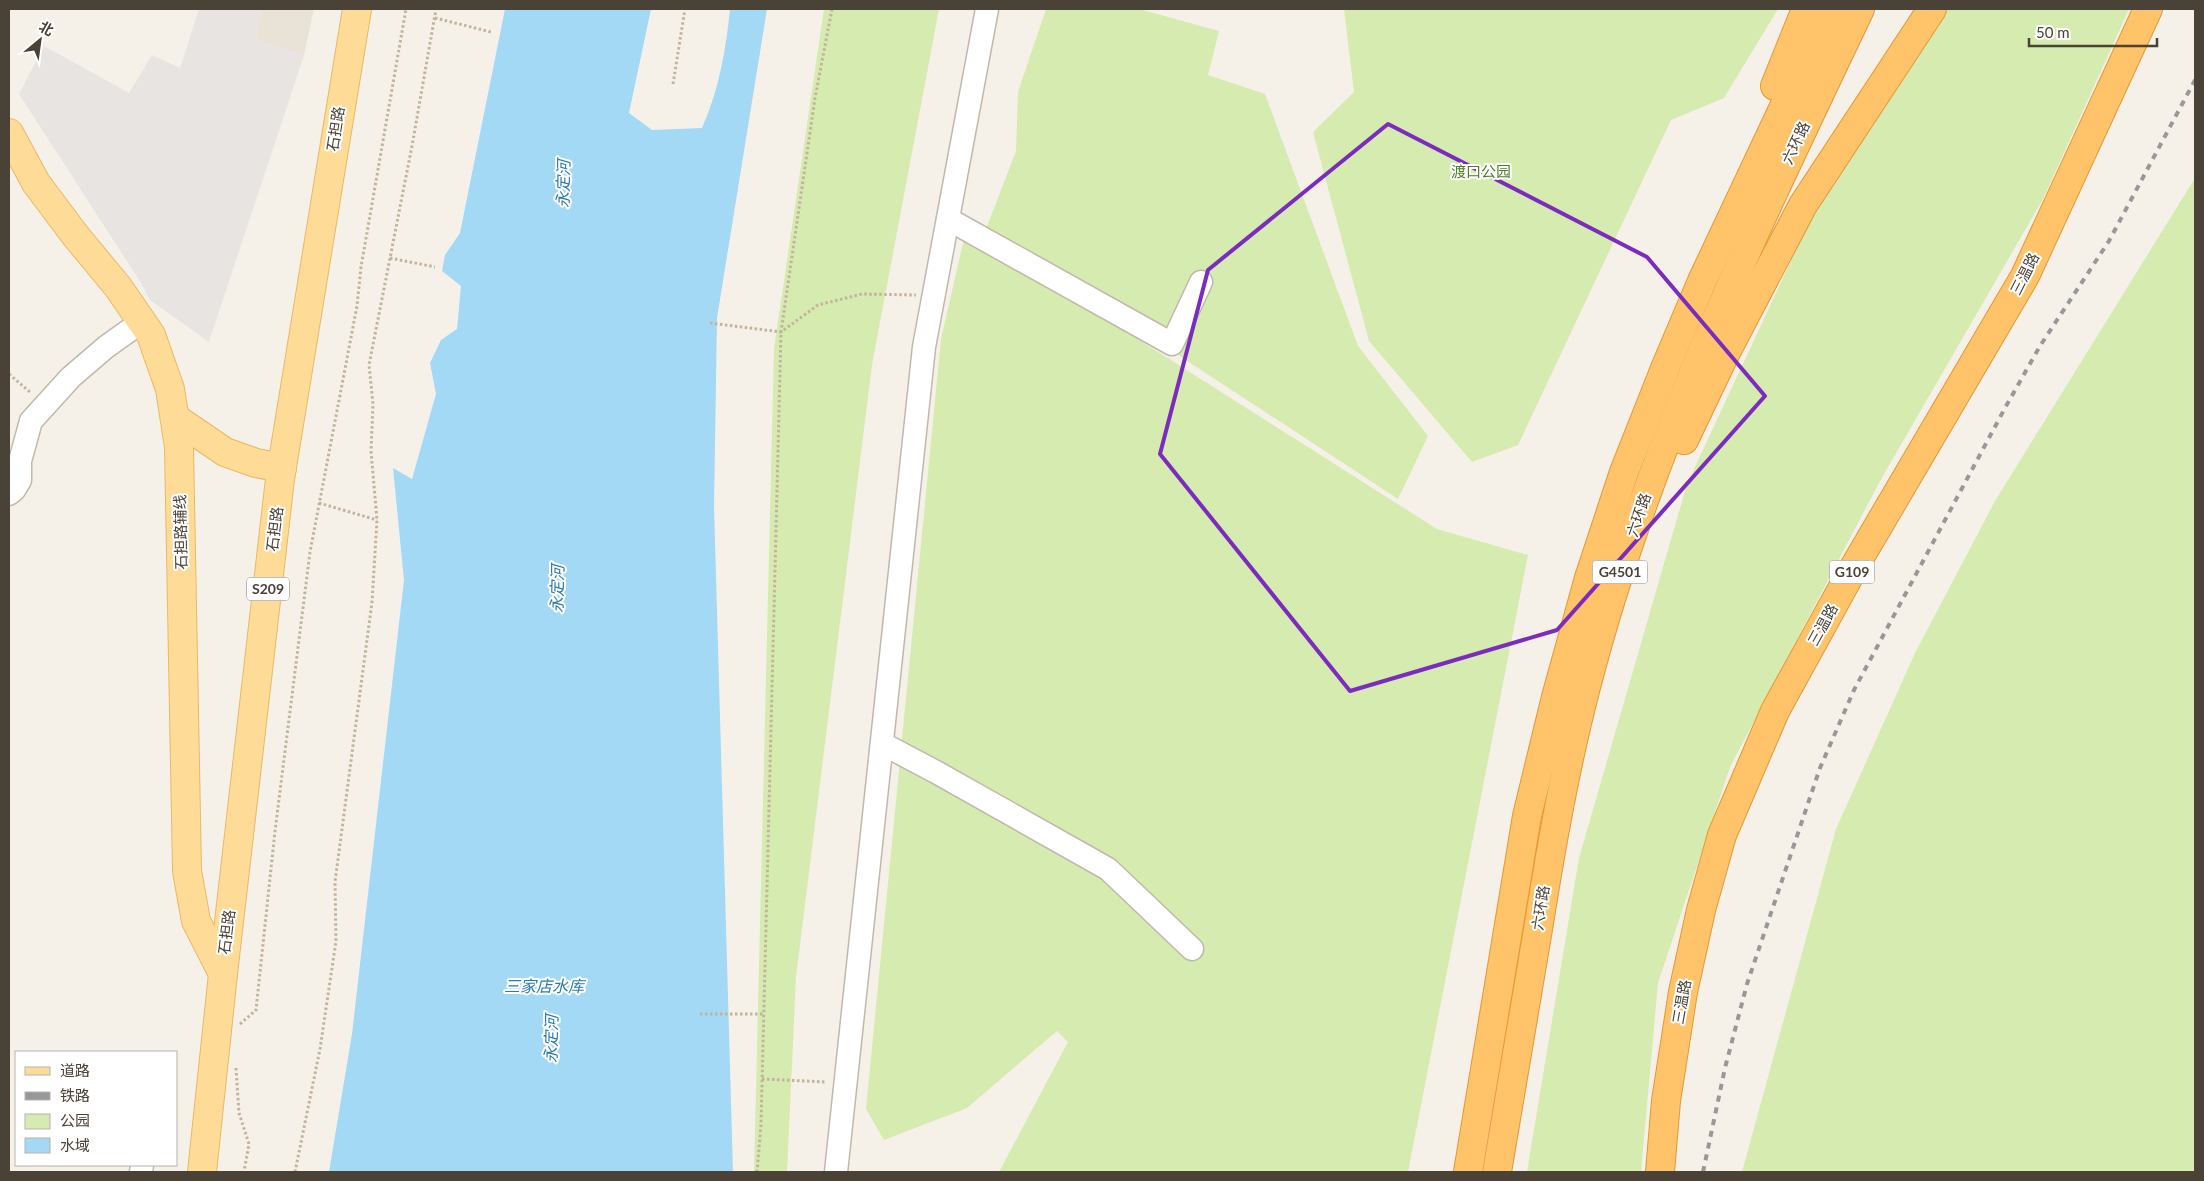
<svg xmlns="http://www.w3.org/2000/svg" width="2204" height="1181" font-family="Lato,'Noto Sans SC',sans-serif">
<rect width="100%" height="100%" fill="#f5f1e9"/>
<path fill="#e9e2d7" d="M262,9H314L304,55L256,39Z"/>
<g fill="#d5ebb0">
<path d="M824,9H939L872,365L796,977L787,1172H754L774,349Z"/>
<path d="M1046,9H1139L1219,31L1208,75L1265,94L1358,346L1428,436L1398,499L986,229L1016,151L1018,92Z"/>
<path d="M1344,9H1778L1724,98L1671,120L1518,445L1472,462L1369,341L1313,132L1354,92Z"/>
<path d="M1913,9H2129L2043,199L1880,481L1730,767L1658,983L1641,1172H1527L1579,858L1687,484L1815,209Z"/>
<path d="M2195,178V1172H1742L1836,829L1915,653L1995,501Z"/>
<path d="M966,230L1437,529L1528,555L1408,1172H999L1068,1042L1057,1031L967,1108L884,1140L866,1109L941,339Z"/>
</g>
<path fill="#e7e4e1" d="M199,9H262L256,39L304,55L209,342L150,300L141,283L19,94L44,46L129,93L152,55L180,68Z"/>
<path fill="#a3d9f4" d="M505,9H651L629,113L652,130L702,128C719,90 726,49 730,9H767L717,318L714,506L733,1172H329L352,1034L404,580L393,468L412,479L436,394L430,363L441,340L457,329L461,286L442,271L445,255L460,233Z"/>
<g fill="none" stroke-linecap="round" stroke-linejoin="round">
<g stroke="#c1b8ab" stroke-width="25">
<g id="minor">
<path d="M948,219L1172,344L1201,282"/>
<path d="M9,494L14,490L20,480V461L31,421L71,377L106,347L141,322"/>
<path d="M883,744L936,772L1108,869L1192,949"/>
<path d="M141,1172L142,1165"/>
<path d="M836,1172L924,347L987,9"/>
</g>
</g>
<g stroke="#eab863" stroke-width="30">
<g id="major">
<path d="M9,133L36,183L75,235L118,287L151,335L170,389L179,447L187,871L196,921L223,974"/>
<path d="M175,418L225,452L256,463L282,468"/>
<path d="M202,1172L223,974L280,479L357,9"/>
</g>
</g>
<g stroke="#e59733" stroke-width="30">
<g id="highway">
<path d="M1775,86L1806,9"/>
<path d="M1684,440L1725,354L1803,205L1932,9"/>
<path d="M1468,1172L1527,816L1556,697L1589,578L1624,472L1666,366L1702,281L1830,9"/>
<path d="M1497,1172C1511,1091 1524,1010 1538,929C1551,848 1565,767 1586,687C1647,450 1755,230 1860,9"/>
<path d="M1660,1172L1666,1101L1683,992L1701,910L1722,835L1775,711L1853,569L2025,276L2148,9"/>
</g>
</g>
<g stroke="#c4b39c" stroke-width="3" stroke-dasharray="2.5 2.5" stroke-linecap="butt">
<path d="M435,18L491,32"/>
<path d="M673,84L685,9"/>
<path d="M390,258L435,267"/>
<path d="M710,323L781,332L818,305L862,294L916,295"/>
<path d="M9,374L31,393"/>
<path d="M319,503L377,520"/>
<path d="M700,1014H763"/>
<path d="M240,1024L256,1010L275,831L310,552L357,306L361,267L406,9"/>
<path d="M236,1068L239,1113L249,1144L244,1172"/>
<path d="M762,1079L826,1082"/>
<path d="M295,1172L320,1049L336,941L335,882L372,602L377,520L371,451L373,404L369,365L412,146L436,9"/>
<path d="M757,1172L761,1125L781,332L815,98L832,9"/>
</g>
<use href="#minor" stroke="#fff" stroke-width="22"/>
<use href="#major" stroke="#ffdb98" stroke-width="28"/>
<use href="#highway" stroke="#ffc36a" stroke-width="28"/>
<path stroke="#989898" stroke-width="4" stroke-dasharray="6 6" stroke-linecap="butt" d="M1703,1172L1725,1068L1747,984L1820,768L1854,690L2005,408L2040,346L2109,241L2195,80"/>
</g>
<path fill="none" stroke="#7b2cbf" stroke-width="4" stroke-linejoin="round" d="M1388,124L1647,257L1765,396L1557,630L1350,691L1160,454L1208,270Z"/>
<g text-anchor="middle" stroke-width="4" stroke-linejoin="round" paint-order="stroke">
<g fill="#fff" stroke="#807a73" stroke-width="1">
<rect x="1592.5" y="560.5" width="55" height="23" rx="4"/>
<rect x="1829.5" y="560.5" width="45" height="23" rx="4"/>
<rect x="247" y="577.5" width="42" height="23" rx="4"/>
</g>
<g font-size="14" font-weight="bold" fill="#4a4137">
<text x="1620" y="577">G4501</text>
<text x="1852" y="577">G109</text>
<text x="268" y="594">S209</text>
</g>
<g font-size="15" fill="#4a4137" stroke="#fff">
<text transform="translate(336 129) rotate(-81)" y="5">石担路</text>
<text transform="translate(1796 143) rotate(-65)" y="5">六环路</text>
<text transform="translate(2025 274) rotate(-63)" y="5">三温路</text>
<text transform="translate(1639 515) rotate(-71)" y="5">六环路</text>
<text transform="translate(275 529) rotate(-83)" y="5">石担路</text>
<text transform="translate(181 532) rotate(-91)" y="5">石担路辅线</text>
<text transform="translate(1823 625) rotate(-61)" y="5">三温路</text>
<text transform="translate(1541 908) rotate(-81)" y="5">六环路</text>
<text transform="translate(227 932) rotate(-83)" y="5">石担路</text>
<text transform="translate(1682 1002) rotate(-80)" y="5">三温路</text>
</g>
<g font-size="15" fill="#4e7f26" stroke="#fff">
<text x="1481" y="177">渡口公园</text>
</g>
<g font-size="16" font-style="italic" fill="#287cab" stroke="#fff">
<text transform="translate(563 184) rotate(-89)" y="6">永定河</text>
<text transform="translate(557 589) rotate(-89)" y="6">永定河</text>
<text x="544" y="992">三家店水库</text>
<text transform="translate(551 1039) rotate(-89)" y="6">永定河</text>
</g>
</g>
<rect width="2204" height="1181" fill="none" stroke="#4a4137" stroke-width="20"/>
<rect x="15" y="1051" width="162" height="115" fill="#ffffff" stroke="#b7b3af"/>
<rect x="25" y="1067" width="25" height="8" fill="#ffdb98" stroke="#b7b3af"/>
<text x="60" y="1076" font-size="15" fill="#4a4137">道路</text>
<rect x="25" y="1092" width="25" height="8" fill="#989898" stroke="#b7b3af"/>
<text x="60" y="1101" font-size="15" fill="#4a4137">铁路</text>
<rect x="25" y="1114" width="25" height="15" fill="#d5ebb0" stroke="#b7b3af"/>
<text x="60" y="1126" font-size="15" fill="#4a4137">公园</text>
<rect x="25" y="1138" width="25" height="15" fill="#a3d9f4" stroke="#b7b3af"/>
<text x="60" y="1151" font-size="15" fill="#4a4137">水域</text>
<g transform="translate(40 40) rotate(29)" stroke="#ffffff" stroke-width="4" paint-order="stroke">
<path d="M0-4L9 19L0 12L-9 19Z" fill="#4a4137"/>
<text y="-8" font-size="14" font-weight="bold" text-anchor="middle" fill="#4a4137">北</text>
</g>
<path d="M2029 38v8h128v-8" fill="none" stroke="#4a4137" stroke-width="2.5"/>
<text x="2036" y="38" font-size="15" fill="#4a4137" stroke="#ffffff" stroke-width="4" paint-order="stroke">50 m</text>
</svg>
